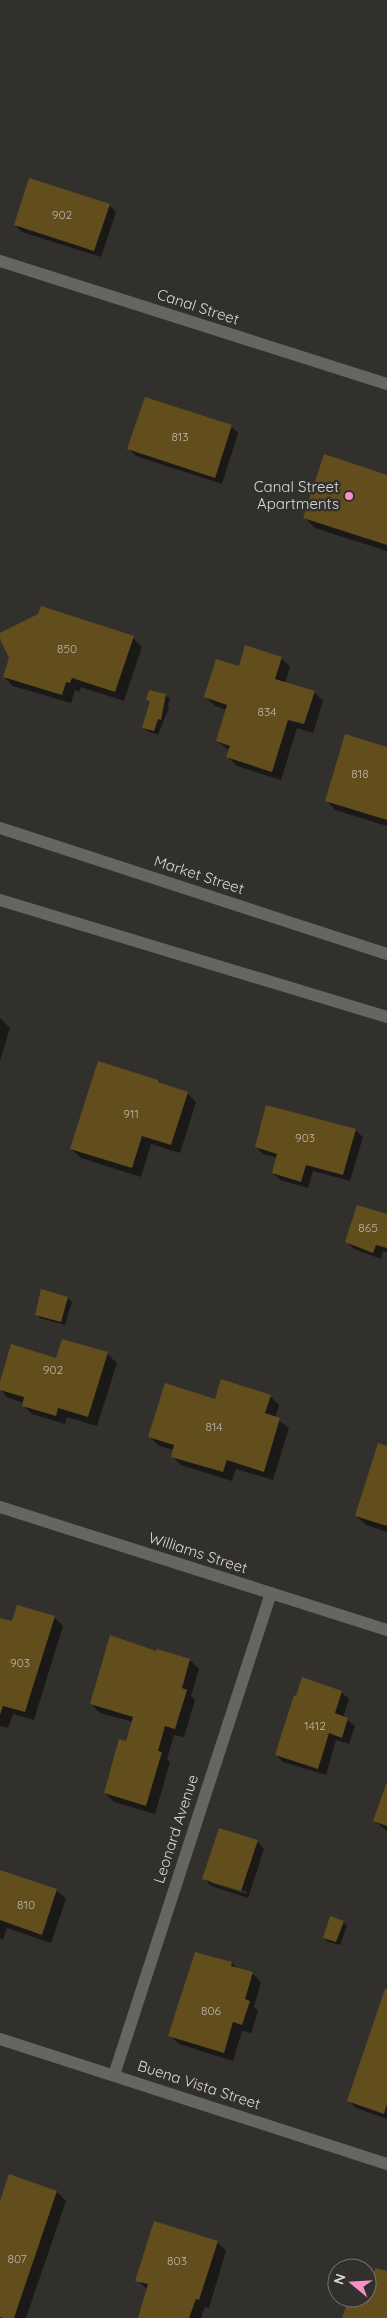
<svg xmlns="http://www.w3.org/2000/svg" width="387" height="2318" font-family="Quicksand,sans-serif">
<rect width="100%" height="100%" fill="#32302d"/>
<g fill="#0007" fill-rule="evenodd">
<path d="M109,205L116,212L101,257L22,232L15,225Z"/>
<path d="M231,426L238,433L222,484L136,456L129,449Z"/>
<path d="M387,476V551L315,528L304,517Z"/>
<path d="M39,615L133,638L142,647L124,701L81,687L79,692L75,690L71,703L13,686L4,677L10,658L0,635Z"/>
<path d="M281,658L290,667L285,683L314,692L323,701L313,733L297,728L281,780L237,766L228,757L230,751L217,741L227,710L215,706L206,697L239,668Z"/>
<path d="M166,696L170,699L168,705L169,707L158,735L147,731L143,728L151,703L148,699Z"/>
<path d="M387,748V826L335,810L326,800Z"/>
<path d="M0,1018L10,1028L0,1061Z"/>
<path d="M158,1081L162,1085L187,1093L196,1102L180,1153L151,1144L141,1177L81,1158L71,1149Z"/>
<path d="M355,1130L363,1137L350,1181L313,1171L308,1188L280,1180L273,1173L278,1158L263,1154L256,1147Z"/>
<path d="M387,1216V1252L383,1251L381,1259L354,1249L347,1242Z"/>
<path d="M68,1298L72,1302L65,1325L40,1318L36,1314Z"/>
<path d="M107,1354L117,1363L97,1426L67,1417L65,1424L32,1414L23,1405L24,1403L8,1398L0,1389V1386L57,1359Z"/>
<path d="M270,1396L279,1405L275,1418L289,1428L273,1480L236,1469L232,1481L181,1465L172,1456L174,1450L159,1446L149,1436L216,1400Z"/>
<path d="M387,1447V1532L366,1525L356,1516Z"/>
<path d="M54,1617L63,1626L34,1720L13,1714L8,1728L0,1726V1619L13,1623Z"/>
<path d="M157,1653L190,1660L199,1669L191,1696L195,1700L184,1737L174,1735L167,1759L170,1762L155,1814L114,1802L105,1793L127,1743L133,1722L100,1713L91,1704Z"/>
<path d="M341,1692L349,1699L343,1717L355,1726L349,1744L336,1740L326,1775L283,1762L276,1755Z"/>
<path d="M387,1785V1831L375,1821Z"/>
<path d="M257,1841L264,1849L248,1898L211,1886L204,1878ZM211,1880L247,1892V1894L211,1883Z"/>
<path d="M0,1872L56,1890L66,1899L51,1943L7,1928L3,1940L0,1939Z"/>
<path d="M343,1922L347,1926L340,1945L328,1942L324,1938Z"/>
<path d="M232,1963L238,1969L252,1973L261,1982L254,2007L258,2011L251,2033L242,2031L233,2061L179,2044L170,2035Z"/>
<path d="M387,1991V2119L356,2108L348,2100Z"/>
<path d="M57,2192L66,2201L26,2318H0V2205Z"/>
<path d="M217,2242L226,2251L209,2308L205,2307L201,2318H139L148,2290L137,2280Z"/>
</g>
<g fill="#624e1d">
<path d="M29,178L110,204L94,251L14,225Z"/>
<path d="M145,397L232,425L215,478L127,449Z"/>
<path d="M324,454L387,475V545L303,518Z"/>
<path d="M41,606L134,636L115,692L72,678L70,683L66,682L62,695L3,677L9,658L0,639V633L38,614Z"/>
<path d="M245,645L282,657L275,679L315,691L304,724L288,720L272,772L226,757L230,746L216,741L227,705L204,697L216,659L239,666Z"/>
<path d="M149,690L166,694L161,720L158,719L154,731L142,728L150,701L146,700Z"/>
<path d="M345,734L387,747V820L325,801Z"/>
<path d="M98,1061L158,1080V1082L188,1092L171,1145L142,1136L132,1168L70,1149Z"/>
<path d="M266,1105L356,1129L343,1175L306,1165L301,1182L272,1173L277,1154L255,1147Z"/>
<path d="M357,1205L387,1214V1248L376,1245L373,1253L345,1242Z"/>
<path d="M41,1289L68,1297L61,1322L35,1315Z"/>
<path d="M62,1339L108,1352L88,1417L58,1408L56,1416L22,1406L24,1397L0,1390V1382L11,1344L56,1358Z"/>
<path d="M221,1379L271,1395L265,1413L280,1418L264,1472L227,1460L223,1472L171,1457L174,1445L148,1437L165,1383L215,1399Z"/>
<path d="M378,1443L387,1446V1526L355,1516Z"/>
<path d="M17,1605L55,1616L25,1712L3,1706L0,1715V1618L12,1621Z"/>
<path d="M110,1635L156,1651L157,1649L190,1659L182,1688L187,1690L175,1729L165,1726L158,1751L162,1752L146,1806L104,1793L119,1739L126,1741L133,1717L90,1704Z"/>
<path d="M302,1677L342,1691L335,1713L348,1718L342,1738L329,1733L318,1769L275,1755L294,1695L296,1696Z"/>
<path d="M387,1782V1826L373,1821Z"/>
<path d="M219,1828L258,1840L241,1891L202,1879Z"/>
<path d="M0,1870L57,1889L42,1935L0,1920Z"/>
<path d="M330,1916L344,1921L336,1942L323,1938Z"/>
<path d="M195,1952L232,1962L231,1966L253,1972L245,1999L250,2001L242,2025L233,2022L224,2053L168,2036Z"/>
<path d="M385,1989H387V2104L384,2114L347,2101Z"/>
<path d="M9,2174L57,2191L14,2318H3L0,2317V2201Z"/>
<path d="M154,2221L218,2241L199,2300L196,2299L189,2318H138L148,2284L135,2281Z"/>
<path d="M375,2268L387,2271V2318H342L349,2298H367V2278L372,2280Z"/>
</g>
<g fill="none" stroke-linecap="round" stroke-linejoin="round">
<g stroke="#656563" stroke-width="12">
<path d="M0,261L387,384"/>
<path d="M0,1507L387,1630"/>
<path d="M0,2039L387,2164"/>
<path d="M114,2075L271,1593"/>
</g>
<g stroke="#656563" stroke-width="12">
<path d="M0,828L387,954"/>
<path d="M0,900L387,1017"/>
</g>
</g>
<circle fill="#fa8fc6" stroke="#32302d" stroke-width="2" cx="349" cy="496" r="5"/>
<g text-anchor="middle" stroke-width="5" stroke-linejoin="round" paint-order="stroke">
<g font-size="12" fill="#bdb7a9">
<text x="62" y="219">902</text>
<text x="180" y="441">813</text>
<text x="67" y="653">850</text>
<text x="267" y="716">834</text>
<text x="360" y="778">818</text>
<text x="131" y="1118">911</text>
<text x="305" y="1142">903</text>
<text x="368" y="1232">865</text>
<text x="53" y="1374">902</text>
<text x="214" y="1431">814</text>
<text x="20" y="1667">903</text>
<text x="315" y="1730">1412</text>
<text x="26" y="1909">810</text>
<text x="211" y="2015">806</text>
<text x="17" y="2263">807</text>
<text x="177" y="2265">803</text>
</g>
<g font-size="15" fill="#dbdad8" stroke="#32302d">
<text transform="translate(198 307) rotate(18)" y="5">Canal Street</text>
<text transform="translate(199 875) rotate(18)" y="5">Market Street</text>
<text transform="translate(198 1553) rotate(18)" y="5">Williams Street</text>
<text transform="translate(176 1829) rotate(-72)" y="5">Leonard Avenue</text>
<text transform="translate(199 2085) rotate(18)" y="5">Buena Vista Street</text>
</g>
<g font-size="15" fill="#dbdad8" stroke="#32302d" text-anchor="end">
<text x="339" y="492">Canal Street<tspan x="339" dy="17">Apartments</tspan></text>
</g>
</g>
<g transform="translate(352 2283) rotate(288)"><circle r="24" fill="#32302d" stroke="#767471"/>
<path d="M0-4L9 19L0 12L-9 19Z" fill="#fa8fc6"/>
<text y="-8" font-size="14" font-weight="bold" text-anchor="middle" fill="#dbdad8">N</text>
</g>
</svg>
